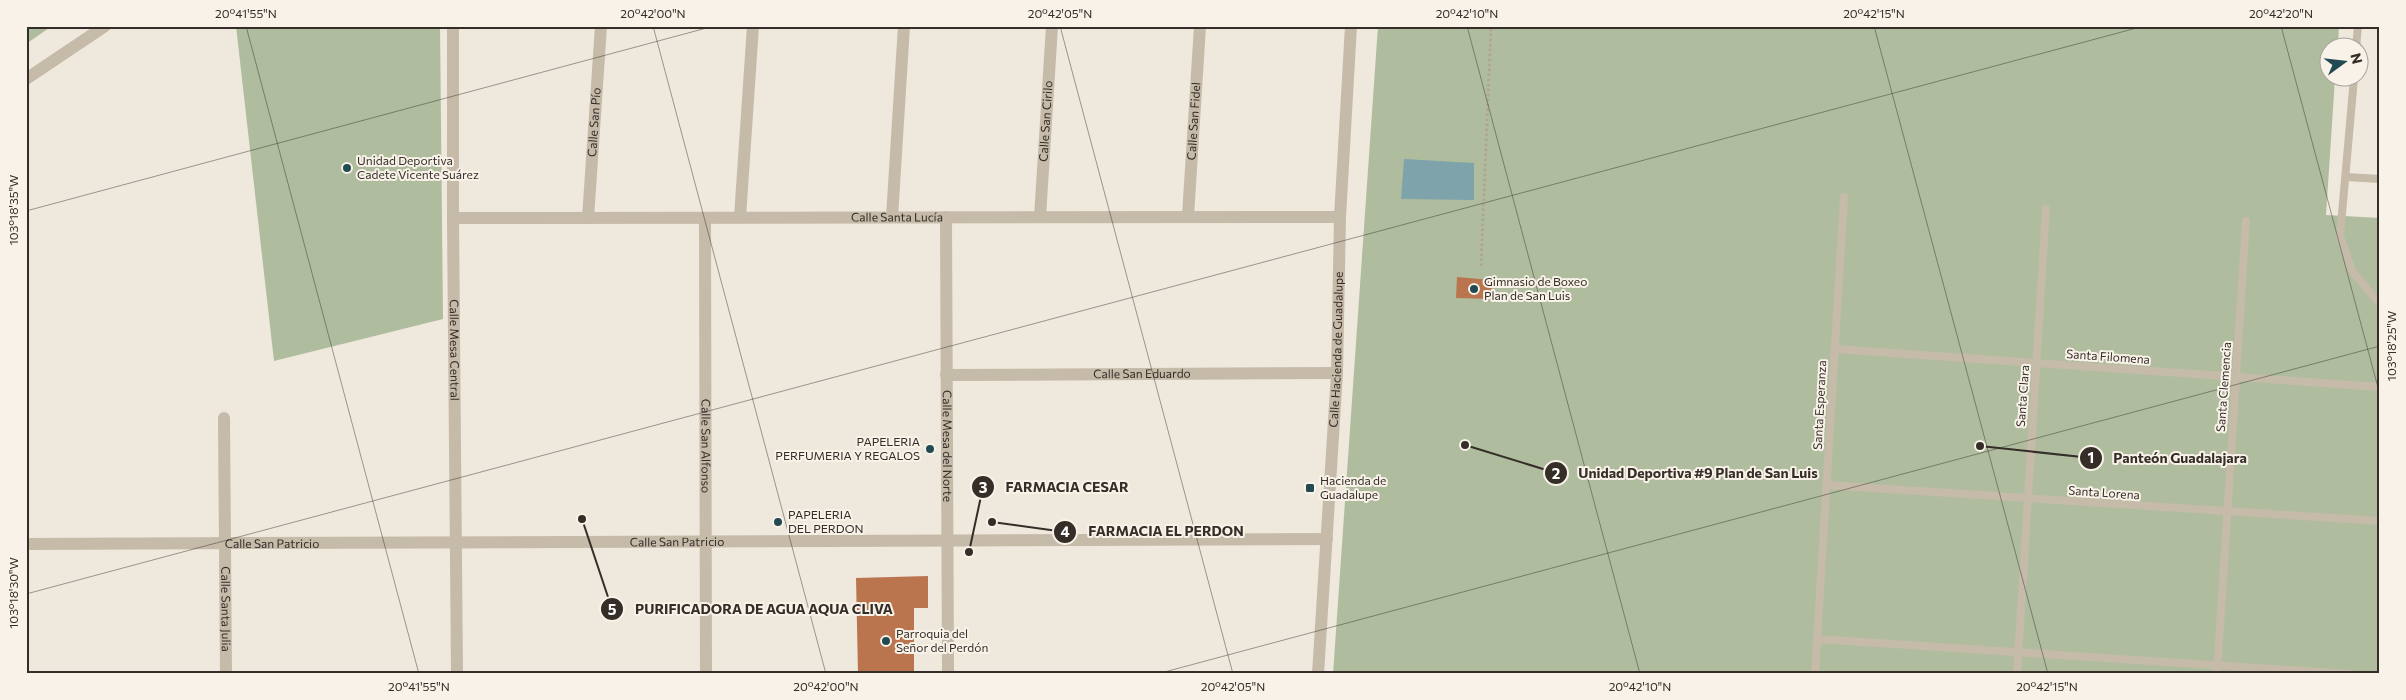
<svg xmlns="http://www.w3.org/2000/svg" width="2406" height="700" font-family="Commissioner,sans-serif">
<rect width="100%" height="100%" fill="#efe8dc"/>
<g fill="#afbd9e">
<path d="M26,26H52L26,44Z"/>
<path d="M236,26H440L443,319L274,361Z"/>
<path d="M1378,26H2339L2338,47L2328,48V78H2335L2326,215L2380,218V674H1333Z"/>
</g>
<path fill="#7ea3aa" d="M1404,159L1474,163V200L1401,199Z"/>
<g fill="#ba754f">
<path d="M1457,277L1491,280L1492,299L1456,298Z"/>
<path d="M928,576V608H914V674H858L856,578Z"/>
</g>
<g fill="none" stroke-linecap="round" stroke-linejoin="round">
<path stroke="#b2a494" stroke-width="3" stroke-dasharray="2.5 2.5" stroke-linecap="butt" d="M1481,266L1491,26"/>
<g stroke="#c6baa9" stroke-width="8">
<path d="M2356,48L2358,26"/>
<path d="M2354,78L2340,236L2352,271L2380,304"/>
<path d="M2346,177L2380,179"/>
<path d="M1835,349L2380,387"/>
<path d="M1826,485L2380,521"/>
<path d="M1817,639L2349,674"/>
<path d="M1815,674L1844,197"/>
<path d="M2017,674L2046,209"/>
<path d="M2217,674L2246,221"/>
</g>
<g stroke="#c6baa9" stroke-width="12">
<path id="s1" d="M453,26V218L457,674"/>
<path id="s2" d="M1188,216L1200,26"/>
<path d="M740,217L753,26"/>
<path d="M892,217L904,26"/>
<path id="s3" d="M946,217L948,674"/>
<path id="s4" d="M1040,217L1052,26"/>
<path id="s5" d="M453,218L1340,217"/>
<path id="s6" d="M588,218L601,26"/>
<path id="s7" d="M705,218L706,674"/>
<path id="s8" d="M946,375L1337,373"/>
<path id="s9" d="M224,418L226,674"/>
<path id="s10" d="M26,544C460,545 894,540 1327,539"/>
</g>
<g stroke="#c6baa9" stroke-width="12">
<path d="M26,79L105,26"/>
<path id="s11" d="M1318,674L1337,373L1340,217L1351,26"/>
</g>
</g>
<path fill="none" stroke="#342d28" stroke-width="1" stroke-opacity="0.45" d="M246,26L419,674M653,26L826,674M1060,26L1233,674M1467,26L1640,674M1874,26L2048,674M2281,26L2380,395M26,211L714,26M26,594L2144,26M1157,674L2380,346"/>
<g fill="#224a52" stroke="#f8f2e8" stroke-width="2">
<circle cx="347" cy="168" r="5"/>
<circle cx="1474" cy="289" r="5"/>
<circle cx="930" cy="449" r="5"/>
<rect x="1305" y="483" width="10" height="10" rx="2.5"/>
<circle cx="778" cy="522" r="5"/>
<circle cx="886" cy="641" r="5"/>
</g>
<g text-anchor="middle" stroke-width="4" stroke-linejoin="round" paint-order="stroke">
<g font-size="12" fill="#342d28" stroke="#f8f2e8">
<text dy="4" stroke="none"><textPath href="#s4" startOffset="96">Calle San Cirilo</textPath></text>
<text dy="4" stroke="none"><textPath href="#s2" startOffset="95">Calle San Fidel</textPath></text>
<text dy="4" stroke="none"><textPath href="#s6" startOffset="96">Calle San Pío</textPath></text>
<text dy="4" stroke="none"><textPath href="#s5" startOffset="444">Calle Santa Lucía</textPath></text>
<text dy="4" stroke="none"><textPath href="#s1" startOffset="324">Calle Mesa Central</textPath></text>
<text dy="4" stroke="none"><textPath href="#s11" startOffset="325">Calle Hacienda de Guadalupe</textPath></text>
<text transform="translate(2108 357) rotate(4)" y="4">Santa Filomena</text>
<text dy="4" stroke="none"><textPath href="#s8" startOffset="196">Calle San Eduardo</textPath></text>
<text transform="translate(2224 387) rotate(-86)" y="4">Santa Clemencia</text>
<text transform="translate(2023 396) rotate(-86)" y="4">Santa Clara</text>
<text transform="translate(1820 405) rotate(-87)" y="4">Santa Esperanza</text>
<text dy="4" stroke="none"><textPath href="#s3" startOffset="229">Calle Mesa del Norte</textPath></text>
<text dy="4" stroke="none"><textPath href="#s7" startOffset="228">Calle San Alfonso</textPath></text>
<text transform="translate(2104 493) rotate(4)" y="4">Santa Lorena</text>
<text dy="4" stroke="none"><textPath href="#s10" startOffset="651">Calle San Patricio</textPath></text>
<text dy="4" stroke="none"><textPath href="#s10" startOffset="246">Calle San Patricio</textPath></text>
<text dy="4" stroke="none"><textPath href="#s9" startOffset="191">Calle Santa Julia</textPath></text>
</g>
<g font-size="12" fill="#342d28" stroke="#f8f2e8" text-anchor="start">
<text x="357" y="165">Unidad Deportiva<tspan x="357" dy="14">Cadete Vicente Suárez</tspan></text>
<text x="1484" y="286">Gimnasio de Boxeo<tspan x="1484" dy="14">Plan de San Luis</tspan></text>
<text x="920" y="446" text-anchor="end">PAPELERIA<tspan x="920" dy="14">PERFUMERIA Y REGALOS</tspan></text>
<text x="1320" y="485">Hacienda de<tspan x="1320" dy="14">Guadalupe</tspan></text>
<text x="788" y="519">PAPELERIA<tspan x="788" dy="14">DEL PERDON</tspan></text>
<text x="896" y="638">Parroquia del<tspan x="896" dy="14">Señor del Perdón</tspan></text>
</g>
</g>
<path fill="none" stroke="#342d28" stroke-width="2" d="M1980 446L2091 458M1465 445L1556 473M969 552L983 487M992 522L1065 532M582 519L612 609"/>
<g fill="#342d28" stroke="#f8f2e8" stroke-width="2">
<circle cx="1980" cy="446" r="5"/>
<circle cx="1465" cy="445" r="5"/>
<circle cx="969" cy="552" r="5"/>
<circle cx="992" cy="522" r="5"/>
<circle cx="582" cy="519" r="5"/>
<circle cx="2091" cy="458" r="12"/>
<circle cx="1556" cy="473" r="12"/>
<circle cx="983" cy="487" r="12"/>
<circle cx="1065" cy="532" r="12"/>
<circle cx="612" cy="609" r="12"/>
</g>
<g font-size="15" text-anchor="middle" font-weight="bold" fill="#fff">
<text x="2091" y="463">1</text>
<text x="1556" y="479">2</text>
<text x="983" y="493">3</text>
<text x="1065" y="537">4</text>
<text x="612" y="615">5</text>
</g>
<g font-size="14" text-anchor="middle" font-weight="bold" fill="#342d28" stroke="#f8f2e8" stroke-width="4" stroke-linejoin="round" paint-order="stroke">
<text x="2180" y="463">Panteón Guadalajara</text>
<text x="1698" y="478">Unidad Deportiva #9 Plan de San Luis</text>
<text x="1067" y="492">FARMACIA CESAR</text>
<text x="1166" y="536">FARMACIA EL PERDON</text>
<text x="764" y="614">PURIFICADORA DE AGUA AQUA CLIVA</text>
</g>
<rect width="2406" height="700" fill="none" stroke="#f8f2e8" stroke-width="55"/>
<g transform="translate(2344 62) rotate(75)"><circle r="24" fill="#f8f2e8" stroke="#aaa39b"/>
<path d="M0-4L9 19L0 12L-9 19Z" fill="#224a52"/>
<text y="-8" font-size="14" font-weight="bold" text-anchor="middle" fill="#342d28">N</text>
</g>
<rect x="28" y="28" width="2350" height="644" fill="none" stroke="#342d28" stroke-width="2"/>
<g font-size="12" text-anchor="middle" fill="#342d28">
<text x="246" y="18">20°41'55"N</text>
<text x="653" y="18">20°42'00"N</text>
<text x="1060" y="18">20°42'05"N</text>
<text x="1467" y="18">20°42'10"N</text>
<text x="1874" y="18">20°42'15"N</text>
<text x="2281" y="18">20°42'20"N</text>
<text transform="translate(14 210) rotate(-90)" y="4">103°18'35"W</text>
<text transform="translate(2392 346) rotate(-90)" y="4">103°18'25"W</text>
<text transform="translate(14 593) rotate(-90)" y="4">103°18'30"W</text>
<text x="419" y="691">20°41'55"N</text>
<text x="826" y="691">20°42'00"N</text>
<text x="1233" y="691">20°42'05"N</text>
<text x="1640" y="691">20°42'10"N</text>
<text x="2047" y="691">20°42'15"N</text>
</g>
</svg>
